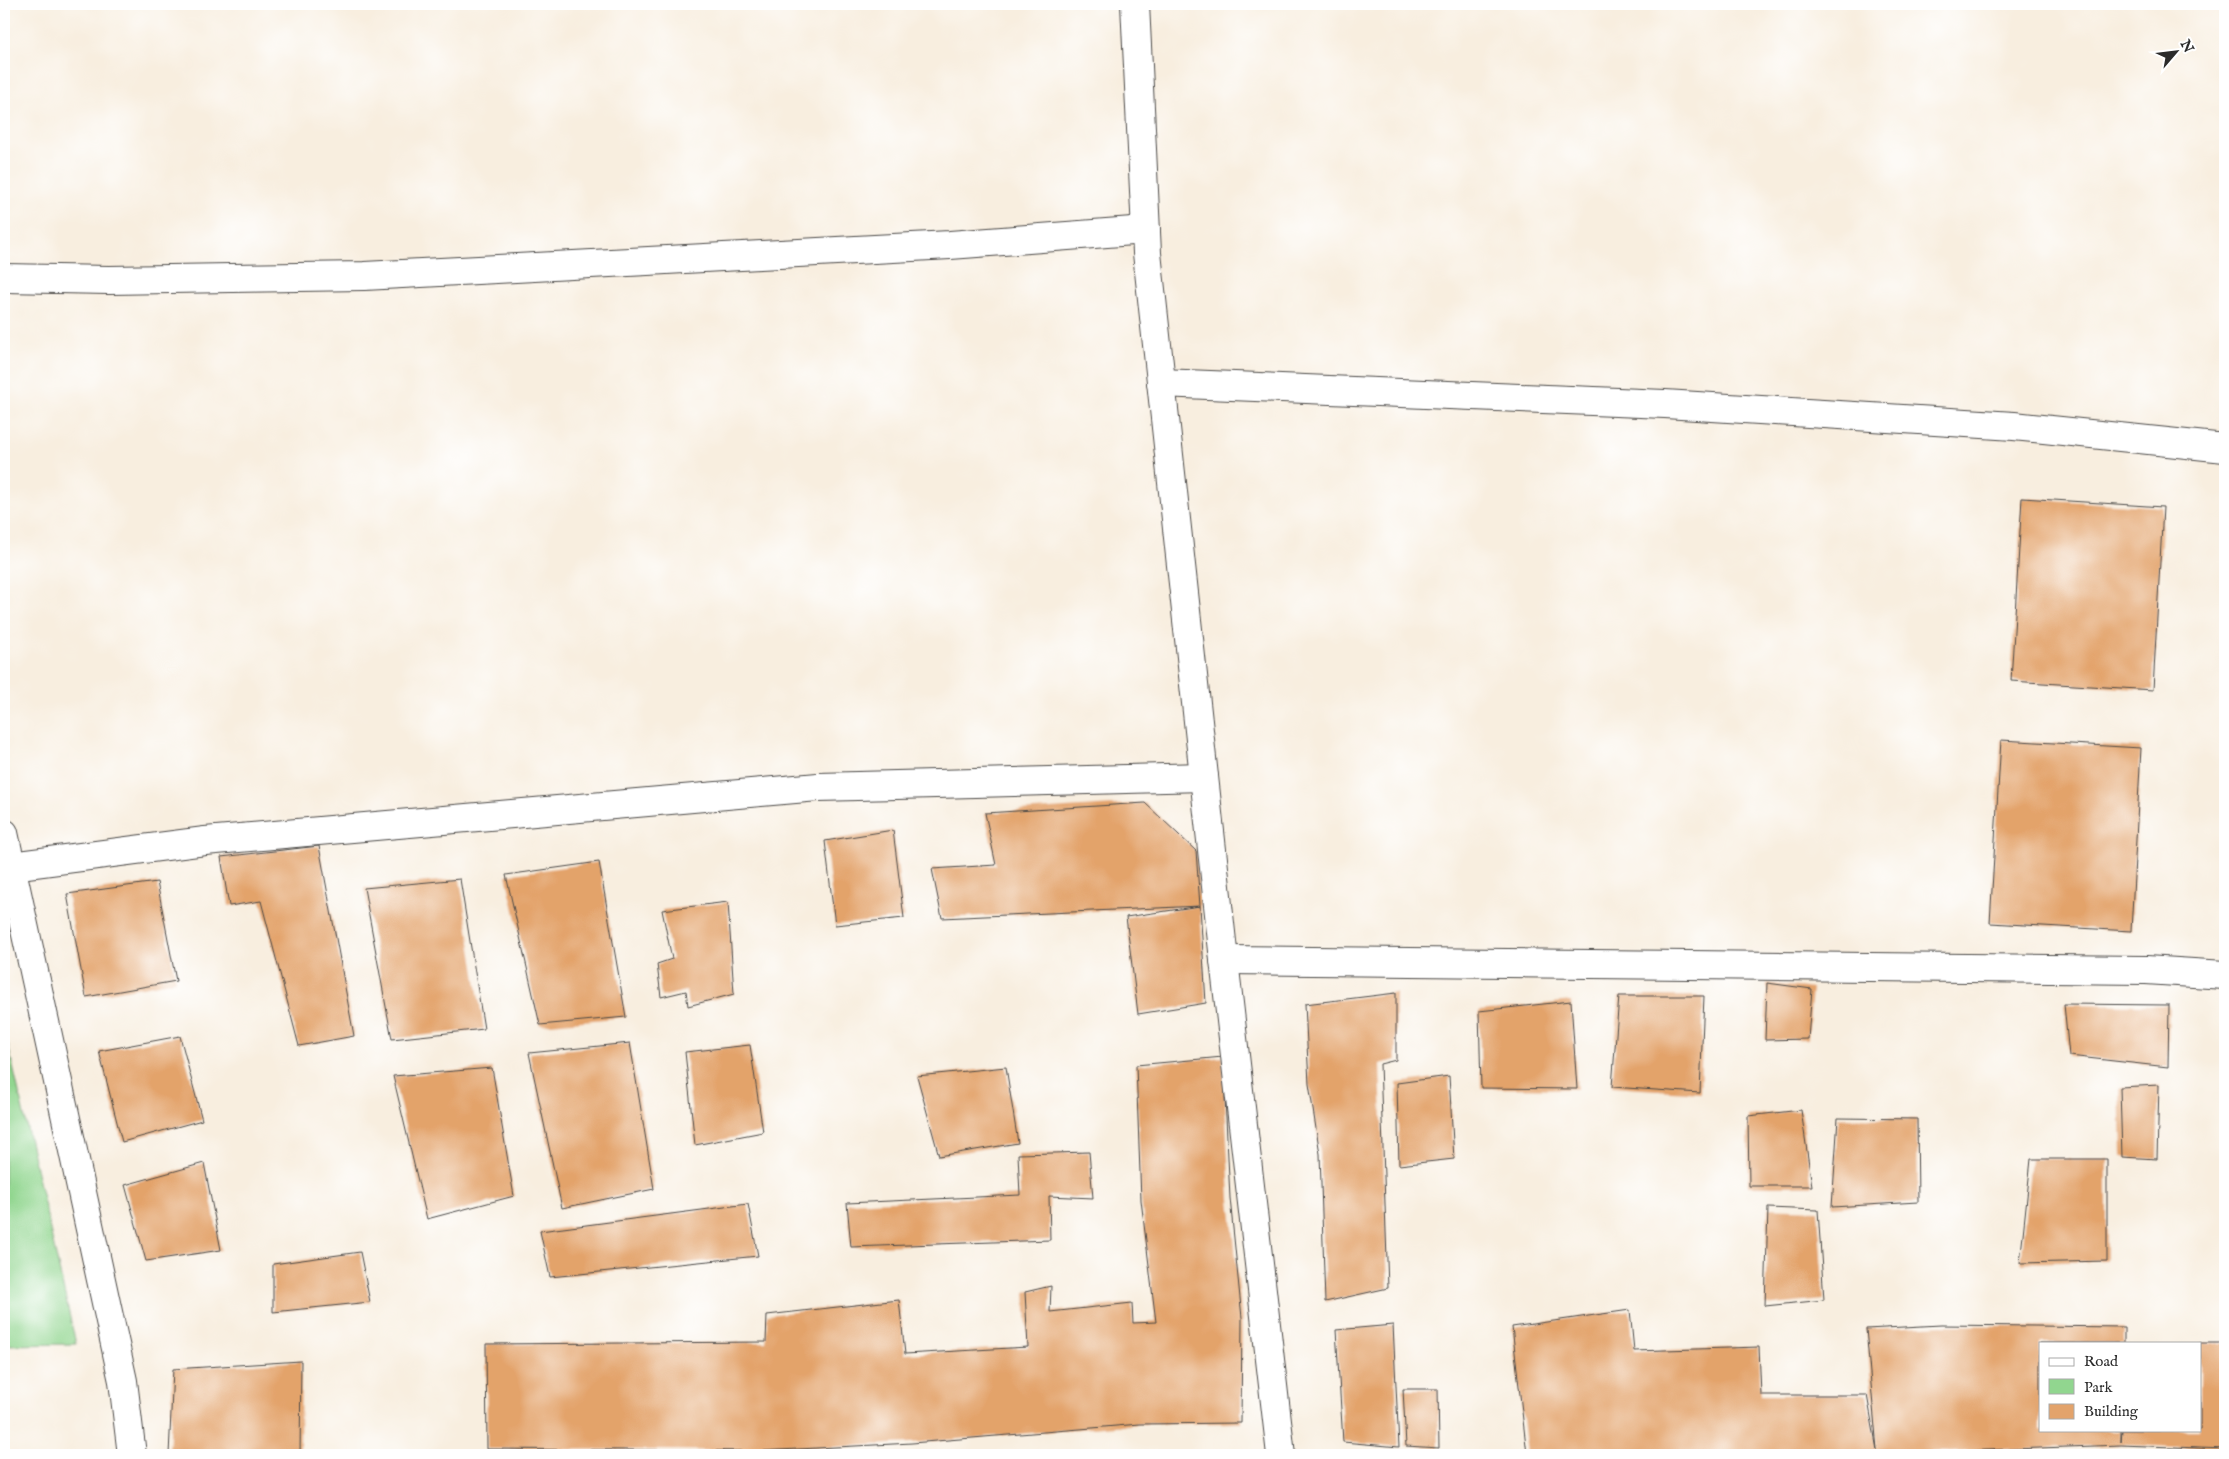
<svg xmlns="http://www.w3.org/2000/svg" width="2229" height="1459" font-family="'IM FELL English',serif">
<rect width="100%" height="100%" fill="#fff"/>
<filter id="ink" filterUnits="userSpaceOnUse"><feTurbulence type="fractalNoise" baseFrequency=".02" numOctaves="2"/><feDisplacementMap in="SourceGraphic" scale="10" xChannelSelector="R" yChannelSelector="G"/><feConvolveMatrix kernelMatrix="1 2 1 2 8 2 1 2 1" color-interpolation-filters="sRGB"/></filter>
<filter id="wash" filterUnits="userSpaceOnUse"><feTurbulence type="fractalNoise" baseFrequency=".0096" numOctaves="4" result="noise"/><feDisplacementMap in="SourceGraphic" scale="20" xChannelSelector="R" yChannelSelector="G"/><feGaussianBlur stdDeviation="1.12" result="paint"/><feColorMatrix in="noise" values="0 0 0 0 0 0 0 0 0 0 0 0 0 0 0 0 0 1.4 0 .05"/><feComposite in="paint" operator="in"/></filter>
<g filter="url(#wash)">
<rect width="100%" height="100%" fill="#f8eedf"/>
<path fill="#91d68f" stroke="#5e805d" d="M4,1027L76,1344L4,1345Z"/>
<g id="blocks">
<g fill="#e3a36b">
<path d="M2022,498L2163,507L2153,690L2011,681Z"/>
<path d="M2001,740L2141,748L2131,931L1990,923Z"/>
<path d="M1145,803L1196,851L1200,906L1206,1003L1138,1014L1126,917L1200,906L942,918L932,869L996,865L985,813Z"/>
<path d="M893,830L904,918L835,925L825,841Z"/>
<path d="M319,846L354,1036L299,1046L261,901L229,906L221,857Z"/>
<path d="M599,862L626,1017L540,1025L506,875Z"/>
<path d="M460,879L484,1029L392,1039L364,888Z"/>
<path d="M157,882L176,981L86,997L67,894Z"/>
<path d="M728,902L734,994L688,1006L686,991L661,997L657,964L672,959L662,910Z"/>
<path d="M1767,983L1812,989L1808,1039L1765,1040Z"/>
<path d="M1396,993V1060L1380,1064L1388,1288L1325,1302L1320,1154L1309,1084L1305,1004Z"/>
<path d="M1619,996H1704L1700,1093L1612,1087Z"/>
<path d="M1571,1001L1577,1089L1481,1088L1479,1011Z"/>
<path d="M2064,1004L2169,1005L2168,1067L2069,1056Z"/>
<path d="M180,1036L202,1120L122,1142L99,1051Z"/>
<path d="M630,1043L654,1189L562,1208L529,1053Z"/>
<path d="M750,1045L763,1132L695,1145L685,1052Z"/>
<path d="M1223,1057L1230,1198L1242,1318L1241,1423L1140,1424L912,1443L760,1451L487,1449L486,1344L766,1342L767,1315L899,1300L905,1354L1028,1347L1025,1292L1051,1286L1050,1312L1132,1303L1133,1323L1156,1322L1141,1200L1136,1065Z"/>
<path d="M1006,1067L1018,1143L939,1156L917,1076Z"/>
<path d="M492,1068L514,1196L427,1219L393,1076Z"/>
<path d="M1449,1076L1454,1159L1399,1165L1397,1083Z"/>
<path d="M2159,1085L2157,1159L2122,1157L2120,1087Z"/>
<path d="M1801,1110L1812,1186H1749L1748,1116Z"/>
<path d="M1838,1118L1917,1119L1918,1202L1832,1207Z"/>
<path d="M1089,1152L1093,1198L1049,1196L1050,1240L851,1247L847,1203L1020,1195L1018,1154Z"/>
<path d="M2031,1159H2107V1261L2020,1263Z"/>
<path d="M204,1163L221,1250L146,1261L125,1185Z"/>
<path d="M748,1204L758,1256L550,1277L540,1231Z"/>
<path d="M1768,1208L1818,1210L1824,1300L1765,1306Z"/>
<path d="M360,1252L370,1302L273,1312V1264Z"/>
<path d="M1630,1310L1634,1351L1759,1347L1761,1395H1867L1877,1450L1866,1329L1941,1325L2124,1327V1343H2040V1430H2121V1442L2122,1430H2200V1343H2225V1449L2121,1445L1878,1454H1527L1512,1327Z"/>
<path d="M1393,1325L1399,1447L1343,1442L1336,1330Z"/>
<path d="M301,1361L300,1455H169L173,1369Z"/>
<path d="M1403,1389H1438L1439,1448L1406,1446Z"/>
</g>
</g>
</g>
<g filter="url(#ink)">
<use href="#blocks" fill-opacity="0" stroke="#4a4846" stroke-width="1"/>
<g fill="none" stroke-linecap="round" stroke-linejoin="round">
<g stroke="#4a4846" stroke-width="30">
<g id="minor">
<path d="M1135,4L1147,253L1224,960L1281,1455"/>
<path d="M4,278L109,280L364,276L950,245L1146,230"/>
<path d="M1161,383L1665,404L2014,426L2225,448"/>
<path d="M4,833L123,1381L132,1455"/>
<path d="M11,866L205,841L818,787L1204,777"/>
<path d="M1224,960L2146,970L2225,975"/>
</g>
</g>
<use href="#minor" stroke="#fff" stroke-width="28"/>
</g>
</g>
<rect width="2229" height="1459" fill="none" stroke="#fff" stroke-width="20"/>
<rect x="2039" y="1342" width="162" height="90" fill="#ffffff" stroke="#aaaaaa"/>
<rect x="2049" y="1358" width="25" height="8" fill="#ffffff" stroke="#aaaaaa"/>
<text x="2084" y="1366" font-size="15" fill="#2b2b2b">Road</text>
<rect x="2049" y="1379" width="25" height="15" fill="#91d68f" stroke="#aaaaaa"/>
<text x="2084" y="1392" font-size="15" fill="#2b2b2b">Park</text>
<rect x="2049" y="1404" width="25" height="15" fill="#e3a36b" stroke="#aaaaaa"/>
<text x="2084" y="1416" font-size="15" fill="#2b2b2b">Building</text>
<g transform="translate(2176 52) rotate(62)" stroke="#ffffff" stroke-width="4" paint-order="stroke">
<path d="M0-4L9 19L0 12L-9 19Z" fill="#2b2b2b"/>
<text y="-8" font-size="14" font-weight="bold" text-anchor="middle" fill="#2b2b2b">N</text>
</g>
</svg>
